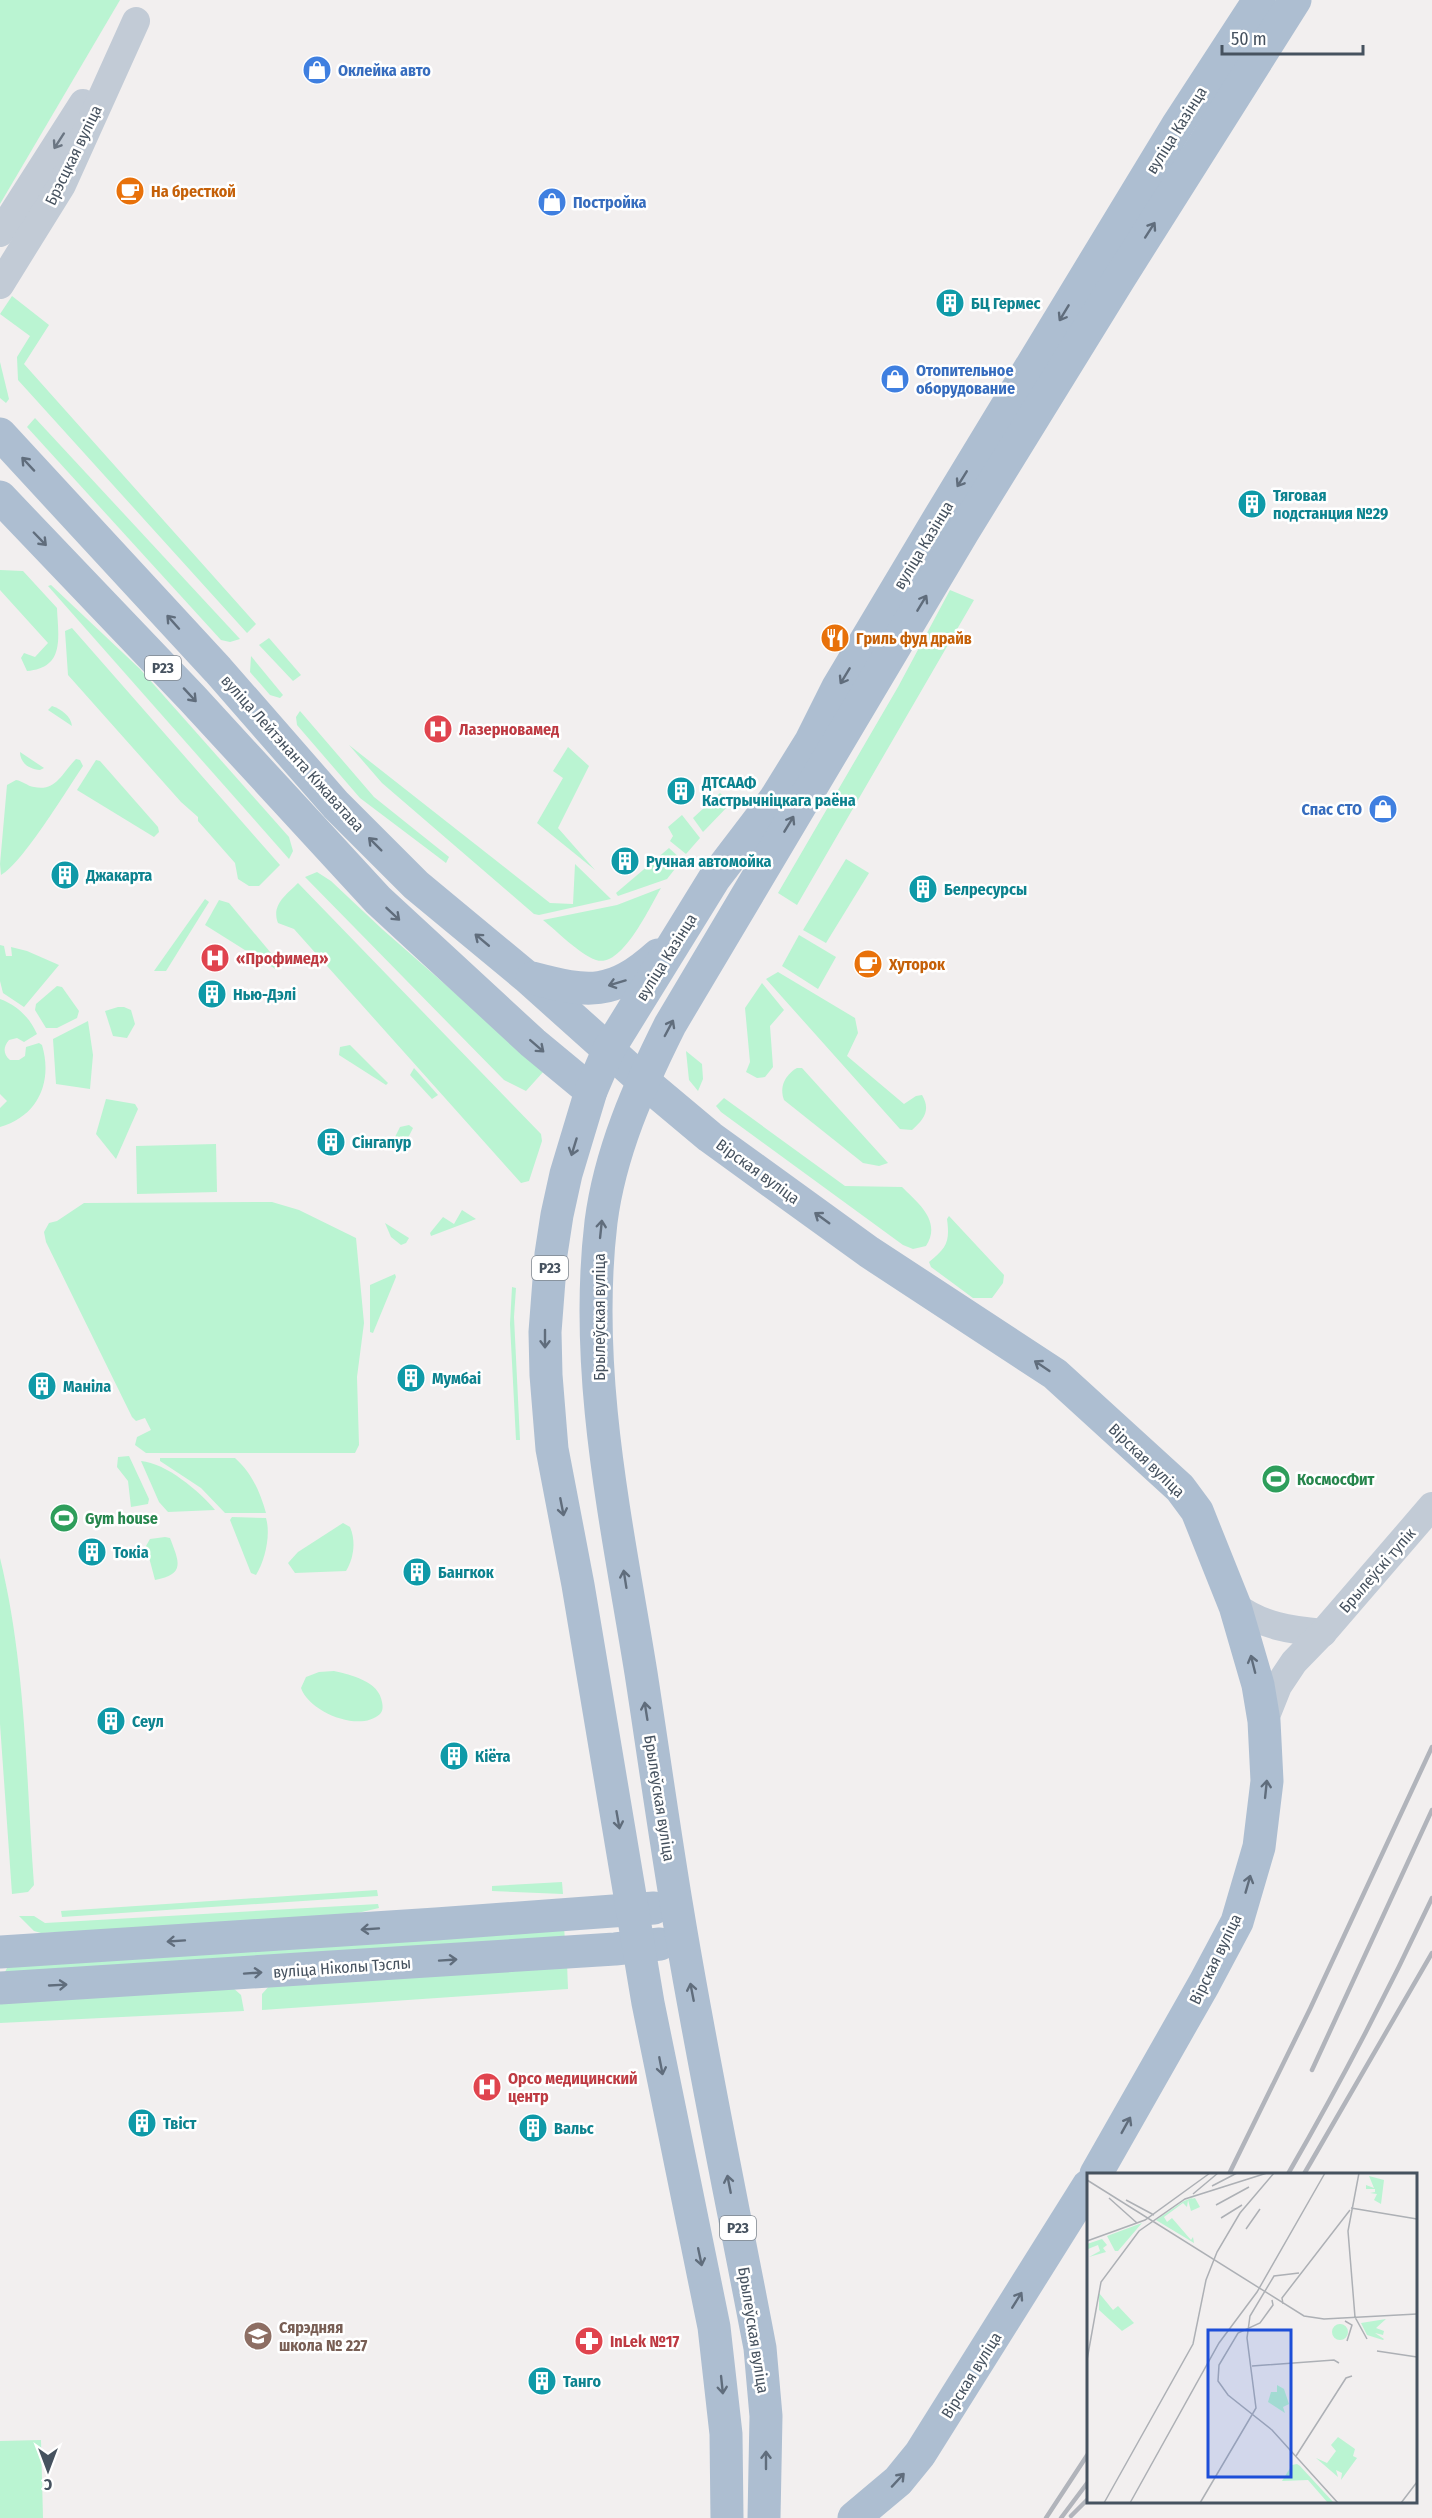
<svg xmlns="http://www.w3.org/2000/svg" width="1432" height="2518" font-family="'Fira Sans Condensed',sans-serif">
<rect width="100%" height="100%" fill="#f2efef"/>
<g fill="#baf4d2">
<path d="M0,0H120L0,204Z"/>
<path d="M12,296L49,325L24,364L256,624L247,633L18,380L17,357L30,336L0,314Z"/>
<path d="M0,362L9,399L6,403L0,398Z"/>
<path d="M35,418L240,639L230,642L221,640L27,427Z"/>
<path d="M0,570L23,571L57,608C58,636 66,668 27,671L21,658L24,653L35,657L48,643L0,590Z"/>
<path d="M51,585L140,669L289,837L293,851L289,859L48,586Z"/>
<path d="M950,590L974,600L797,905L778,893L898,687Z"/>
<path d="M72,628L280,865L259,886H249L238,879L235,863L198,821V817L181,802L68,675L65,631Z"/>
<path d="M269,638L301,675L293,681L259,645Z"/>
<path d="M251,656L283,695L280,698L270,695L250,672Z"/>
<path d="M52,706C61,709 71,716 72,726L48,710Z"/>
<path d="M300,711L374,797L449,857L446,863L360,798L297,725L296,717Z"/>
<path d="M349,745L550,903L573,904L575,864L611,899L539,915L534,914L382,783Z"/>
<path d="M568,747L589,766L558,828L595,870L537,823L563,778L553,771Z"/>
<path d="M20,752L44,768L40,770C29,769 20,763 20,752Z"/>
<path d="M76,759L80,760L83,766C68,788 22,864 1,875L0,864L7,785L16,780C23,781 27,786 34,787C56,792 62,773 76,759Z"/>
<path d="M96,760L100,761L158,827L159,832L154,837L77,790Z"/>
<path d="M720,793L731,803L703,832L693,818Z"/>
<path d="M682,815L700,838L686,854L670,841L673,836L668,827Z"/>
<path d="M669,848L682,860L667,879L618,896L616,893Z"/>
<path d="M846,859L869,873L826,943L803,930Z"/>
<path d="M317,872L331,881L382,929L544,1071L526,1091L504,1080L305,877Z"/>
<path d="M298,883L541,1134L542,1141L529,1181L521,1183L294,929L278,923C271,905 286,895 298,883Z"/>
<path d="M661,888C650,906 622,969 596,960C579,954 557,931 543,920L617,905Z"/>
<path d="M205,899L209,902L166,971H154Z"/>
<path d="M219,900L229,903L281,965L277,970L205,925Z"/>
<path d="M799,935L836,957L818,989L782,966Z"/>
<path d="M0,945L4,946L6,956H12L11,947L27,951L59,965L24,1007L3,993L0,981Z"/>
<path d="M778,972L855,1018L858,1033L847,1056L904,1104L916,1096L922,1095C931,1110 924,1119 912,1130L900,1129L766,979Z"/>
<path d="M762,983L784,1010L770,1026L773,1067L765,1077L757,1078L746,1072L750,1062L745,1008Z"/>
<path d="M57,986L62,987L79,1011L77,1018L57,1028H46L35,1010L36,1004Z"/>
<path d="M0,999C17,1005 30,1018 37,1034L24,1042L17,1038L9,1040C3,1047 3,1054 10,1060H19L25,1056L26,1047L39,1043L42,1045C53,1082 38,1116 0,1127V1108L7,1101L0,1094Z"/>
<path d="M118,1007H124L131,1010L135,1024L127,1038L113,1036L105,1011Z"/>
<path d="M88,1021L93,1055L90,1089L56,1084L53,1039Z"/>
<path d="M350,1045L388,1083L386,1085L339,1055L340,1047Z"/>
<path d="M686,1051L702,1064L703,1079L698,1091L689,1080Z"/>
<path d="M414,1068L438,1095L432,1099L410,1075Z"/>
<path d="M797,1068H802L888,1163L879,1166L863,1163L784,1100C779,1087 785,1075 797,1068Z"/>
<path d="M724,1098L845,1186L902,1187C918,1203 942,1221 926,1246L913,1249L903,1245L721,1112L716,1106Z"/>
<path d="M106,1099L135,1104L138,1109L116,1159L96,1134Z"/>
<path d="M409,1125L413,1128L401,1152L390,1147L400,1127Z"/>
<path d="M216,1144L217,1192L137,1194L136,1146Z"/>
<path d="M272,1202L299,1210L356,1238L364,1323L357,1377L359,1445L355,1453H146L135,1445L137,1437L151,1430L145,1418L136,1421L132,1417L46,1242L44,1232L49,1223L57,1221L84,1203Z"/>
<path d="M462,1210L476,1219L431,1236L430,1233L443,1217L454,1224Z"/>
<path d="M949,1216L1004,1275L1003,1283L992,1298H973L931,1267L929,1262C947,1247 950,1242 947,1219Z"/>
<path d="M385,1223L409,1238L406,1243L401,1245L391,1237Z"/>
<path d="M395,1274L396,1277L373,1333L370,1332V1285Z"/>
<path d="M512,1287L516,1288L514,1317L520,1440H516L510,1324Z"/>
<path d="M129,1456L149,1499L148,1504L131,1507L128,1481L117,1467L118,1457Z"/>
<path d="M160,1458H235C252,1473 260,1492 266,1513H225L201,1488L160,1461Z"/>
<path d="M141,1461C166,1463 199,1491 215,1510L168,1512L159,1502Z"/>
<path d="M232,1517L266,1518C271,1535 265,1560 256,1575L251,1573L230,1520Z"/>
<path d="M343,1523L350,1527C356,1541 354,1558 346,1571L295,1573L288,1563L298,1552Z"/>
<path d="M165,1537L170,1538C179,1562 186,1574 155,1580L146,1546L150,1539Z"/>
<path d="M0,1558C26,1664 26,1777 34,1885L28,1892L12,1894L0,1724Z"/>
<path d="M334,1671C351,1675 379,1681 382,1702C383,1707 383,1711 380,1714C360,1733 309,1712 301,1688L306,1677L319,1672Z"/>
<path d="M562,1882L563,1894L492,1891V1886Z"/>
<path d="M377,1890L378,1896L62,1917L61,1911Z"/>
<path d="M378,1904L379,1908L323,1921L41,1933L34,1931L19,1916H34L45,1923Z"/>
<path d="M564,1927L565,1941L5,1972L8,1966Z"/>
<path d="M567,1963L568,1989L262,2010V1994L270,1985Z"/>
<path d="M232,1987L241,1995L244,2011L0,2023V2002Z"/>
<path d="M41,2440L43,2518H0V2441Z"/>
</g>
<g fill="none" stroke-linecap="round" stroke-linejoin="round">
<g stroke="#c2cbd6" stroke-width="28">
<path d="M0,233L83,103"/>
<path d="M0,285L62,185L136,21"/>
<path d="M1235,1606C1262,1626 1290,1630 1323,1633"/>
<path d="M1264,1721L1278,1686L1294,1662L1326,1629L1432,1506"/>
</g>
<g stroke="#adbed1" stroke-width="33">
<path d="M0,434L218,670L336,805L416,885L527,977L642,1080L710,1137L869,1252L1055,1374L1180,1488L1197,1511L1235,1606L1258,1685L1264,1721L1267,1781L1259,1847L1237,1922L1204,1984L1096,2174"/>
<path d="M0,497L192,698L378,900L533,1043L591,1091"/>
<path d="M532,978C589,993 612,996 658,955"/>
<path d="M0,1952L436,1924L654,1908"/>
<path d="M0,1988L615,1949L660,1944"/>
<path d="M727,2518L726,2434L714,2327L648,2003L578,1585L552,1449L546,1375L545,1332L551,1254L557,1215L566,1174L591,1091L609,1049L714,879L775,799L811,741L838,687L939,518L1177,126L1259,0"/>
<path d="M764,2518L766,2416L760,2348C732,2201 701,2055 677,1908C664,1830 653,1751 641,1673C617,1524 583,1374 601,1222C610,1152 639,1087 670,1025L963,532L1119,279L1295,0"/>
<path d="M854,2518L898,2481L920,2454L1088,2186"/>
</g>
<g stroke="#b1b4bb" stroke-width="4.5">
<path d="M1312,2070L1432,1810"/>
<path d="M1229,2174L1310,2009L1432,1747"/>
<path d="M1288,2174C1340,2084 1388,1992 1432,1898"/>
<path d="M1304,2174L1432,1953"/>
<path d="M1071,2516L1088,2499"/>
<path d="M1046,2518L1088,2454"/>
<path d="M1061,2518L1088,2482"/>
</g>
</g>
<defs><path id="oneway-shaft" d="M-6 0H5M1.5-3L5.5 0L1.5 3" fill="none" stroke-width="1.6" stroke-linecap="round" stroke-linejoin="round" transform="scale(1.5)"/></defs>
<use stroke="#6b7683" href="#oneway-shaft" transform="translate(59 141) rotate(123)"/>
<g stroke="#606d7c">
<use href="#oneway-shaft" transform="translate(1150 230) rotate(-57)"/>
<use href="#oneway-shaft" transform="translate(1064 313) rotate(121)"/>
<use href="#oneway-shaft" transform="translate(28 464) rotate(-133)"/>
<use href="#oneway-shaft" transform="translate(962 479) rotate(122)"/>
<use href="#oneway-shaft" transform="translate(40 539) rotate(46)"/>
<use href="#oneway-shaft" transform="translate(922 603) rotate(-59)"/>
<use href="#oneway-shaft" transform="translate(173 622) rotate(-132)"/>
<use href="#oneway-shaft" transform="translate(845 676) rotate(121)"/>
<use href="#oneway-shaft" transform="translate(190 695) rotate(47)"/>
<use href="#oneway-shaft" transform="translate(789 824) rotate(-59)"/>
<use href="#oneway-shaft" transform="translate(375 844) rotate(-135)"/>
<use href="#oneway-shaft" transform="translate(393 914) rotate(43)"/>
<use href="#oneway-shaft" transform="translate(482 940) rotate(-140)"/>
<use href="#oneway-shaft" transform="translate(617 983) rotate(163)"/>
<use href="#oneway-shaft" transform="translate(669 1028) rotate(-62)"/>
<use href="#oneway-shaft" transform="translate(537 1046) rotate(41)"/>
<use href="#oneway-shaft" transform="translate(574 1147) rotate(107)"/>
<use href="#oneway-shaft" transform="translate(822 1218) rotate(-144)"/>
<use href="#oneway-shaft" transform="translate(601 1229) rotate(-84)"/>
<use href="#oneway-shaft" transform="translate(545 1339) rotate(90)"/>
<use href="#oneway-shaft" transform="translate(1042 1366) rotate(-146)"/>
<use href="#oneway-shaft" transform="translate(562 1507) rotate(79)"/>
<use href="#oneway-shaft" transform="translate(625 1579) rotate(-99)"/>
<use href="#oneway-shaft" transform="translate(1253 1664) rotate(-104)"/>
<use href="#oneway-shaft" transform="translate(646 1711) rotate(-99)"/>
<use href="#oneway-shaft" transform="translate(1266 1789) rotate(-84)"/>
<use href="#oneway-shaft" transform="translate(618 1820) rotate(80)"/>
<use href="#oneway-shaft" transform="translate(1248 1884) rotate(-74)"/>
<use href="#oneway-shaft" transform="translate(370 1929) rotate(176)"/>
<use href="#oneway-shaft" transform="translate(176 1941) rotate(176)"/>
<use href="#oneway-shaft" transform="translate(448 1960) rotate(-4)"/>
<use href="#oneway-shaft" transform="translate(253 1973) rotate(-4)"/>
<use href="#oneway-shaft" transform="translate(58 1985) rotate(-3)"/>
<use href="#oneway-shaft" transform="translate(692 1992) rotate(-101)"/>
<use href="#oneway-shaft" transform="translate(661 2066) rotate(79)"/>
<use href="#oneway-shaft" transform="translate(1126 2125) rotate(-61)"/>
<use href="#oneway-shaft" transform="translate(729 2184) rotate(-101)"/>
<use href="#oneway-shaft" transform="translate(700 2257) rotate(78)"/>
<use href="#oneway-shaft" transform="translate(1017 2300) rotate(-58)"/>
<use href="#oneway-shaft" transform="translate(722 2385) rotate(84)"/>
<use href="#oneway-shaft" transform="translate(766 2460) rotate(-90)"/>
<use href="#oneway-shaft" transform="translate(898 2480) rotate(-47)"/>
</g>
<defs>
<g id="shop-disc" transform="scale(1.5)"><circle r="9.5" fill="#3f7fe0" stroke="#fff"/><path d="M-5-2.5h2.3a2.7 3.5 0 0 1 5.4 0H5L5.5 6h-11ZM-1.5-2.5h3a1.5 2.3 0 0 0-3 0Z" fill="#fff"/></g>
<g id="cafe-disc" transform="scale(1.5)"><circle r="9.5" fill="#e8710a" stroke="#fff"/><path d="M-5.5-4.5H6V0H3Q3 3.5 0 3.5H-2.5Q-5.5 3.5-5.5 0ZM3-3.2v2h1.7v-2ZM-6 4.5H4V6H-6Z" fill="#fff"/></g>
<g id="building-disc" transform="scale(1.5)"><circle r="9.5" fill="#0f9aa8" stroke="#fff"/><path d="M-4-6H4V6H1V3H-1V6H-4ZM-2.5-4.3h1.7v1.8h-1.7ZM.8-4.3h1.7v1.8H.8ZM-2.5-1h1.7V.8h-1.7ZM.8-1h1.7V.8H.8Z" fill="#fff"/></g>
<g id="restaurant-disc" transform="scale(1.5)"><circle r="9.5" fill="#e8710a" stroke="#fff"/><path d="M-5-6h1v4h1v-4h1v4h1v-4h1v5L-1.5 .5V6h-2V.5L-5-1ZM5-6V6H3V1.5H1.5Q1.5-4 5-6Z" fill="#fff"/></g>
<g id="hospital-disc" transform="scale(1.5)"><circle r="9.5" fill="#e0444e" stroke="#fff"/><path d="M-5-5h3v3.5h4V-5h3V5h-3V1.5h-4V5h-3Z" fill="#fff"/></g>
<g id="stadium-disc" transform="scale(1.5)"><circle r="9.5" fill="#2e9e5b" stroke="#fff"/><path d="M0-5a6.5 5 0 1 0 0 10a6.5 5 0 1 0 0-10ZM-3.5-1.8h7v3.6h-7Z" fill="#fff"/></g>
<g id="school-disc" transform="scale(1.5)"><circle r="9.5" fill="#8d6e63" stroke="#fff"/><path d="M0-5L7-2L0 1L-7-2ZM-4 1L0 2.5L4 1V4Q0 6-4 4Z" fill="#fff"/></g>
<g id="pharmacy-disc" transform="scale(1.5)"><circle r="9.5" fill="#e0444e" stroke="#fff"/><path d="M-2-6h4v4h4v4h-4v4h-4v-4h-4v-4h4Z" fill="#fff"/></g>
</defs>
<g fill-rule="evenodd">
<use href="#shop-disc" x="317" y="70"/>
<use href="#cafe-disc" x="130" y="191"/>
<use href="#shop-disc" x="552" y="202"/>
<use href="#building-disc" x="950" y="303"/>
<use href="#shop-disc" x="895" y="379"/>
<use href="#building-disc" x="1252" y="504"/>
<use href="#restaurant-disc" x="835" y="638"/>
<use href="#hospital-disc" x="438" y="729"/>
<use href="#building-disc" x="681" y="791"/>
<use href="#shop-disc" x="1383" y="809"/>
<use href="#building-disc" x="625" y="861"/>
<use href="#building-disc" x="65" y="875"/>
<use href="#building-disc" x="923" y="889"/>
<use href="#hospital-disc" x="215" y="958"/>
<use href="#cafe-disc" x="868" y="964"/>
<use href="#building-disc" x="212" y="994"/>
<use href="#building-disc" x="331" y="1142"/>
<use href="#building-disc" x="411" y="1378"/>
<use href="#building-disc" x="42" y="1386"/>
<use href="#stadium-disc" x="1276" y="1479"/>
<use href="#stadium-disc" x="64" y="1518"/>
<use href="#building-disc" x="92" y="1552"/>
<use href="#building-disc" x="417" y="1572"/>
<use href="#building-disc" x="111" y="1721"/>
<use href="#building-disc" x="454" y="1756"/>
<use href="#hospital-disc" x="487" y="2087"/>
<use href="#building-disc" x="142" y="2123"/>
<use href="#building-disc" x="533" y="2128"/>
<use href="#school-disc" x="258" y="2336"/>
<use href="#pharmacy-disc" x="589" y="2341"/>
<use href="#building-disc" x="542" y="2381"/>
</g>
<g text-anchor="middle" stroke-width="5" stroke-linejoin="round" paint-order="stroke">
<g fill="#fff" stroke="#7e868f" stroke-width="1.5">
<rect x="145" y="656" width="36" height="24" rx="4.5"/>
<rect x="532" y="1256" width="36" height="24" rx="4.5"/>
<rect x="720" y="2216" width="36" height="24" rx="4.5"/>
</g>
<g font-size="15" font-weight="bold" fill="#46525f">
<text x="163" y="673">Р23</text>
<text x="550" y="1273">Р23</text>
<text x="738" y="2233">Р23</text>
</g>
<g font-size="16" font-weight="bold" fill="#366cbe" stroke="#fff" text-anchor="start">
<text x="338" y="76">Оклейка авто</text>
<text x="573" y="208">Постройка</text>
<text x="916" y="376">Отопительное<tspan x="916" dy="18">оборудование</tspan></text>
<text x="1362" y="815" text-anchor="end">Спас СТО</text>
</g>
<g font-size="16" fill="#46525f" stroke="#fff">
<text transform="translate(1176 130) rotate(-58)" y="6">вуліца Казінца</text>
<text transform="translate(73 155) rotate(-64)" y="6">Брэсцкая вуліца</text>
<text transform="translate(923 545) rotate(-59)" y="6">вуліца Казінца</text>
<text transform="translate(293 753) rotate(48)" y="6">вуліца Лейтэнанта Кіжаватава</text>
<text transform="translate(666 957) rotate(-58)" y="6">вуліца Казінца</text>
<text transform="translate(758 1171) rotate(36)" y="6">Вірская вуліца</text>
<text transform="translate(599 1317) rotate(-90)" y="6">Брылеўская вуліца</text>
<text transform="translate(1147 1460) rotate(44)" y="6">Вірская вуліца</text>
<text transform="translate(1377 1570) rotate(-49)" y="6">Брылеўскі тупік</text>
<text transform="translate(660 1798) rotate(81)" y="6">Брылеўская вуліца</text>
<text transform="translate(1215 1959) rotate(-64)" y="6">Вірская вуліца</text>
<text transform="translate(342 1967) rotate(-4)" y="6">вуліца Ніколы Тэслы</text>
<text transform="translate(754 2330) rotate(81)" y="6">Брылеўская вуліца</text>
<text transform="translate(971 2375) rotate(-58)" y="6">Вірская вуліца</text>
</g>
<g font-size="16" font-weight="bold" fill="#c56008" stroke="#fff" text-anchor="start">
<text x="151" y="197">На бресткой</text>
<text x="856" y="644">Гриль фуд драйв</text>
<text x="889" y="970">Хуторок</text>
</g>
<g font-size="16" font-weight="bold" fill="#0d838f" stroke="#fff" text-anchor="start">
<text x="971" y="309">БЦ Гермес</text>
<text x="1273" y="501">Тяговая<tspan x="1273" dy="18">подстанция №29</tspan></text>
<text x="702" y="788">ДТСААФ<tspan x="702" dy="18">Кастрычніцкага раёна</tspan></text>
<text x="646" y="867">Ручная автомойка</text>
<text x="86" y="881">Джакарта</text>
<text x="944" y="895">Белресурсы</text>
<text x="233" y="1000">Нью-Дэлі</text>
<text x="352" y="1148">Сінгапур</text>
<text x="432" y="1384">Мумбаі</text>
<text x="63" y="1392">Маніла</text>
<text x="113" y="1558">Токіа</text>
<text x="438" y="1578">Бангкок</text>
<text x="132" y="1727">Сеул</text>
<text x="475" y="1762">Кіёта</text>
<text x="163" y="2129">Твіст</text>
<text x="554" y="2134">Вальс</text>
<text x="563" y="2387">Танго</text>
</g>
<g font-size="16" font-weight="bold" fill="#be3a42" stroke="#fff" text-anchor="start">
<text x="459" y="735">Лазерновамед</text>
<text x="236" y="964">«Профимед»</text>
<text x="508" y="2084">Орсо медицинский<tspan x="508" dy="18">центр</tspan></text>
<text x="610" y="2347">InLek №17</text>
</g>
<g font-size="16" font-weight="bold" fill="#27864d" stroke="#fff" text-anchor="start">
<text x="1297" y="1485">КосмосФит</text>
<text x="85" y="1524">Gym house</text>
</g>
<g font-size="16" font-weight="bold" fill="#785e54" stroke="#fff" text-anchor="start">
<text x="279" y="2333">Сярэдняя<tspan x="279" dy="18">школа № 227</tspan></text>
</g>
</g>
<g transform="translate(1087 2173)">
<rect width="330" height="330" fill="#f2efef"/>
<path d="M282,3L297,7L294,31L287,27L290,21L283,20L288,19V16H279V12L287,15ZM107,24L104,26L108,25L113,34L104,38L101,27L100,34L96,30L77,44L80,49L85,45L104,67L106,64L107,70L69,47L97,28ZM55,50L31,78H28L20,63ZM15,66L20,72L16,75L19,79L2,84L13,78L11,72L1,76L0,71ZM12,120L26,137L31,133L47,150L35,158L12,137ZM299,146L289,155L297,158L296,162L288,160L297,166L296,167L280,162L274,150ZM245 159a8 8 0 1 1 16 0a8 8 0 1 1-16 0ZM190,212L197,216L202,231L196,234L198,240L181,229L184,219H190ZM251,264L268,276L266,283L270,285L254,307L255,300L249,297L251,304L229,285L240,290L249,278L244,272ZM210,291L213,293L247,330H241L221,307L195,308L205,292Z" fill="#baf4d2"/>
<path fill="none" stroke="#adb0b5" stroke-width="1.5" d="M272,0L261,58L268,144L280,166M0,7L217,143L237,146L330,141M125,13L150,0M106,21L131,0M22,25L50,50M39,27L67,42M129,32L162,14M264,35L330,46M134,45L155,32M159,56L173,36M0,68L58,47L123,0M185,127L186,132L173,150L151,160L132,192L131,208L141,222L185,257L251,330M196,131L195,125L263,37M258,148L265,152L260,168M290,178L330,184M0,187L14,109L52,58L98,26L180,0M165,193L247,187L252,190M209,283L259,205L265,203M17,330L106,171L119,107L130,79L153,40L187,0M43,330L132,170L170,119L238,0M113,330L169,235L160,165L163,143L187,103L212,100M314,330L330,309"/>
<path fill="#1d4ed8" fill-opacity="0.15" stroke="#1d4ed8" stroke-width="3" d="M121,157H204V304H121Z"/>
<rect width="330" height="330" fill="none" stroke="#46525f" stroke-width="3"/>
</g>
<g transform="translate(48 2470) rotate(180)" stroke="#ffffff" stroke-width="4.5" paint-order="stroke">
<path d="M0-4.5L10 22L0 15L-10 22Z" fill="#46525f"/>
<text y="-9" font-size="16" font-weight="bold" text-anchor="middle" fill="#46525f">С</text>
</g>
<path d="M1222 45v9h141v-9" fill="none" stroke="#46525f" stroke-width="3"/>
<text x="1231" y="45" font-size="18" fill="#46525f" stroke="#ffffff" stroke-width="4.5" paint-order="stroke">50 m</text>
</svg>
